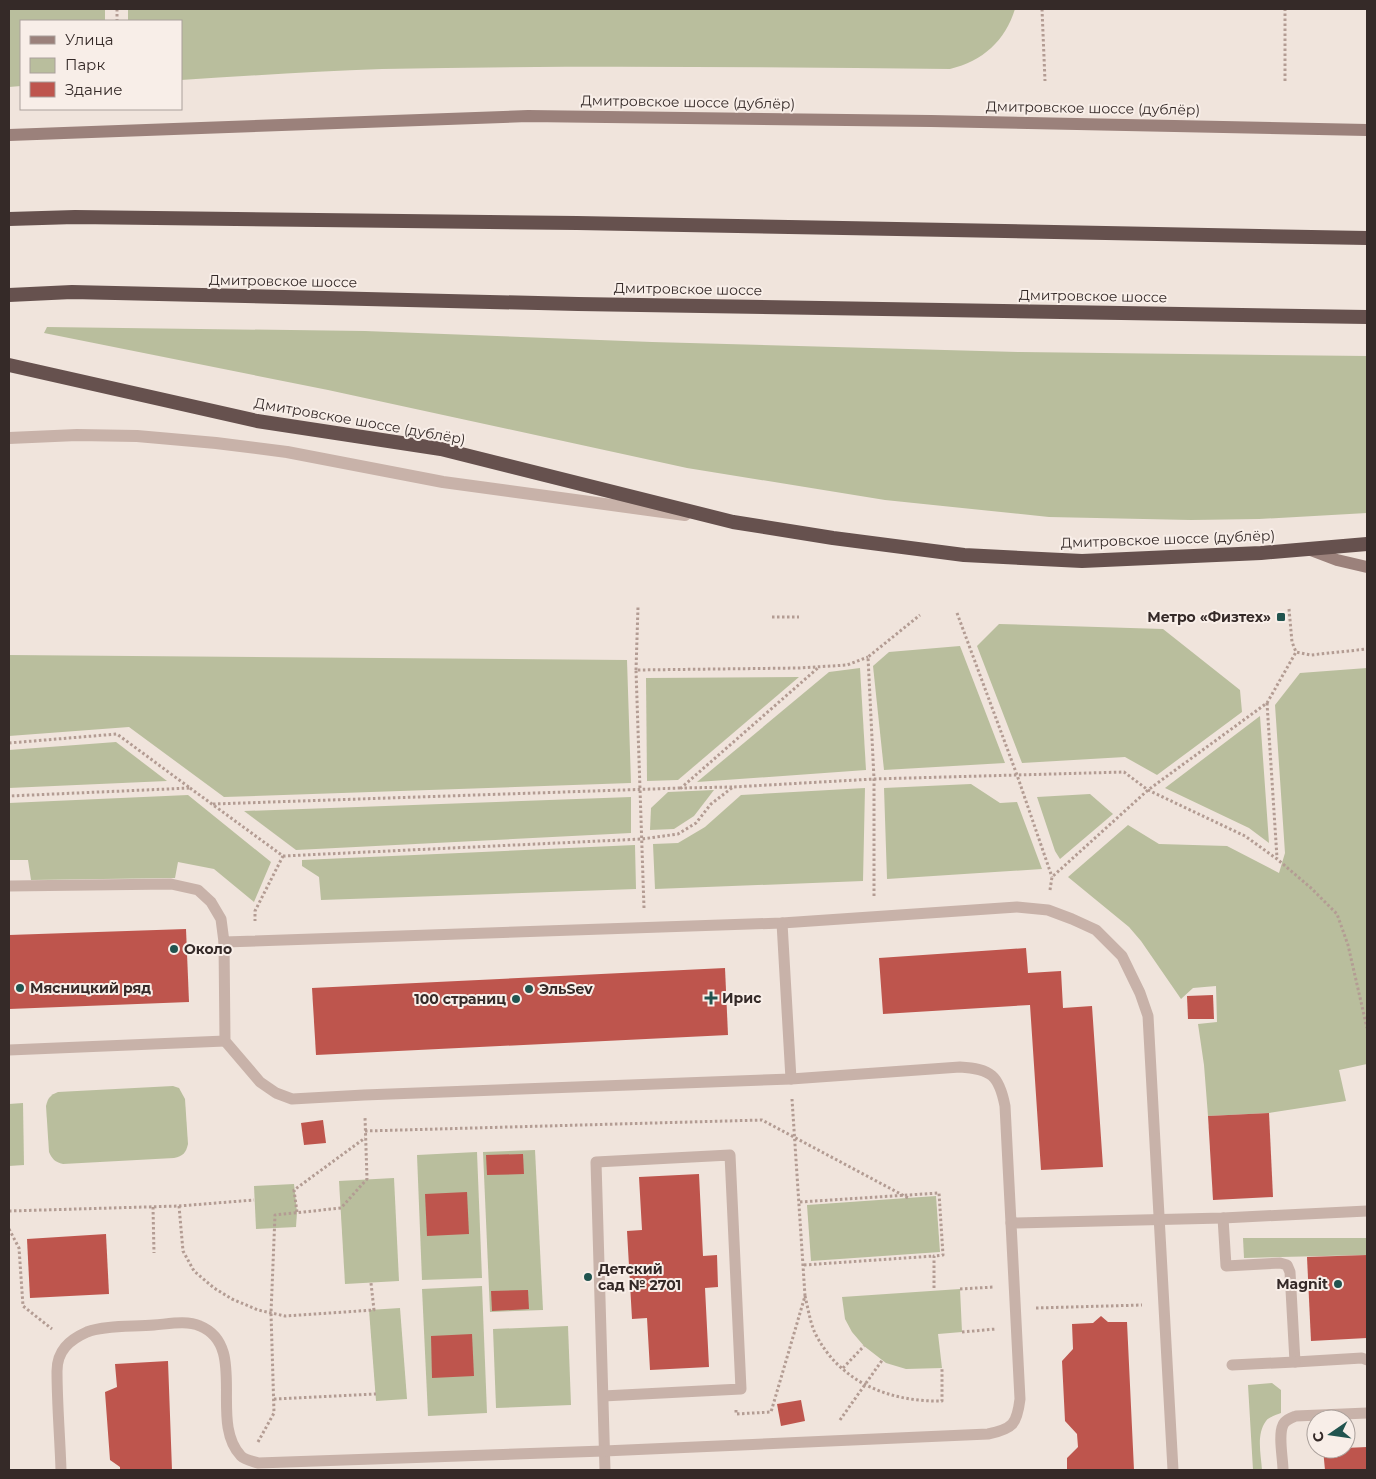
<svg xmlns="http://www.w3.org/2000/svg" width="1376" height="1479" font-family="Montserrat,sans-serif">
<rect width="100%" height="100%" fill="#f0e4dc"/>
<g fill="#b9be9d">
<path d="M9,9H105V21H21V86L9,87Z"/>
<path d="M128,9H1015C1005,41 983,61 950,69C761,67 571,65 382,69C315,71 248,76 181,80V21H128Z"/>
<path d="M47,327L365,331L652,342L1020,352L1367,356V513L1259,519L1191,520L1049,517L885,500L687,468L328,390L44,333Z"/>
<path d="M999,624L1163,629L1240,690L1242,712L1157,775L1125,757L1022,763L977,646Z"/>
<path d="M960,646L1005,763L884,770L873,666L889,652Z"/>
<path d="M9,655L627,660L631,783L224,797L129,727L9,736Z"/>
<path d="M860,668L866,770L697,782L829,672Z"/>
<path d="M1367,668V1064L1339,1070L1346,1101L1269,1113L1208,1116L1204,1065L1198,1024L1217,1022L1216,986L1193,988L1181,999L1141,941L1129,927L1068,877L1128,825L1159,844L1227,846L1279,873L1285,853L1275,705L1300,673Z"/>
<path d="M799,677L678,780L647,781L646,678Z"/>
<path d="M1260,716L1269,843L1249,828L1165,788Z"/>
<path d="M116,742L167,781L9,788V750Z"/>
<path d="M971,784L1000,803L1017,802L1042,869L887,879L884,788Z"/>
<path d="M865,788L863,881L655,889L653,844L678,843L705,827L741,795Z"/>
<path d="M714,790L694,816L674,829L650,830L651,808L668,792Z"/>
<path d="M1090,794L1113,814L1060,859L1055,851L1037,797Z"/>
<path d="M188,795L271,862L254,902L214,869L178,862L175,878L31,880L28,860H9V803Z"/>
<path d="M631,797V833L296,850L244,811Z"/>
<path d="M635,845L636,889L321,900L319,877L302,866V860Z"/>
<path d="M173,1086L179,1088L185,1099L188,1144C186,1153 183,1156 174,1158L63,1164C55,1162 52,1159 49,1152L46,1106C48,1098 50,1095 58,1092Z"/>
<path d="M23,1103L24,1165L9,1166V1104Z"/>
<path d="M535,1150L543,1310L490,1312L483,1152Z"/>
<path d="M477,1152L482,1278L422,1280L417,1155Z"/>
<path d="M394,1178L399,1281L345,1284L339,1181Z"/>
<path d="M294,1184L297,1212L296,1227L256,1229L254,1186Z"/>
<path d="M936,1196L940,1252L811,1261L807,1205Z"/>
<path d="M1243,1238H1367V1255L1244,1258Z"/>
<path d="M482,1286L487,1413L428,1416L422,1289Z"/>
<path d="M960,1289L962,1332L938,1334L942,1368L906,1369L886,1363L864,1346L852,1332L845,1319L842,1297Z"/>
<path d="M400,1308L407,1399L376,1401L369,1310Z"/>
<path d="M568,1326L571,1405L496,1408L493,1329Z"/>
<path d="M1272,1383L1281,1390V1413C1276,1415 1269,1417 1266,1421C1256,1434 1261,1455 1262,1470H1253L1248,1385Z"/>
</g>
<g fill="#be554d">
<path d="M186,929L189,1002L9,1009V935Z"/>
<path d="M1026,948L1028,973L1061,971L1063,1008L1092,1006L1103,1167L1041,1170L1030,1005L883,1014L879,958Z"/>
<path d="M725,968L728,1035L316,1055L312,988Z"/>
<path d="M1213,995L1214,1019H1188L1187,996Z"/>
<path d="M1269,1113L1273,1197L1213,1200L1208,1116Z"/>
<path d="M323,1120L326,1143L304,1145L301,1123Z"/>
<path d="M523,1154L524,1174L487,1175L486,1155Z"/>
<path d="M699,1174L703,1256L717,1255L718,1287L705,1288L709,1367L650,1370L647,1318L632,1319L627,1231L642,1230L639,1177Z"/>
<path d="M467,1192L469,1234L427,1236L425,1194Z"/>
<path d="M106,1234L109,1294L30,1298L27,1239Z"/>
<path d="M1367,1255V1338L1311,1341L1307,1257Z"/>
<path d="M528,1290L529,1309L492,1311L491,1291Z"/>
<path d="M1101,1316L1108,1322H1127L1134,1470H1067V1458L1078,1447L1077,1434L1065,1421L1062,1361L1073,1349L1072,1324L1093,1323Z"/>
<path d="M472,1334L474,1376L432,1378L431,1336Z"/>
<path d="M168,1361L172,1470H120V1467L110,1460L105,1392L117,1387L115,1364Z"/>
<path d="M801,1400L805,1421L781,1426L777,1404Z"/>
<path d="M1367,1447V1470H1325L1323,1449Z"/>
</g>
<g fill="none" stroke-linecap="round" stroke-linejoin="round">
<g stroke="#b39c93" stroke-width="3" stroke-dasharray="2.5 2.5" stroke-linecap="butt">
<path d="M117,9V21"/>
<path d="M1042,9L1045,81"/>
<path d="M1285,81V9"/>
<path d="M1289,609L1292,642L1296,652L1311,655L1367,649"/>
<path d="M957,613L1017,775L1052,877"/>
<path d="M772,617H799"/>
<path d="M636,670L638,607"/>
<path d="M1267,703L1277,858"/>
<path d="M9,743L117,734L190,788L9,796"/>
<path d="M732,787L681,788L819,667"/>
<path d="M190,788L283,856L255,911V921"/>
<path d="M213,804L681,788"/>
<path d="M283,856L642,839L678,834L696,823L711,804L733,787L874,779L1124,772L1148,790L1245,836L1277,859L1311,888L1337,914L1348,945L1367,1028"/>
<path d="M1050,890L1052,877L1148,790L1267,703L1296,652"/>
<path d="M874,896V779L868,657L920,615"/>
<path d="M644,908L636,670L799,668L847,665L868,657"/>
<path d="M365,1131L762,1120L910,1199"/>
<path d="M800,1202L939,1193L943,1255L934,1256V1290"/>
<path d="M179,1206L183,1251L194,1271L214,1288L232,1299L258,1310L285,1316L374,1310L371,1283"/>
<path d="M153,1207L154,1253"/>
<path d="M9,1211L179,1206L254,1200"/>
<path d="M297,1212L294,1190L365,1138"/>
<path d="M9,1229L19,1248L23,1306L52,1329"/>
<path d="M804,1265L934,1256"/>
<path d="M960,1289L994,1287"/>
<path d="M805,1296C808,1308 810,1322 815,1333C840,1383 890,1402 942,1401V1368"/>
<path d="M1036,1308L1142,1305"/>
<path d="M962,1332L996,1329"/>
<path d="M843,1368L864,1346"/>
<path d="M274,1399L376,1394"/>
<path d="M736,1410V1414L771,1412L805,1296L792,1099"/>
<path d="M840,1420L883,1359"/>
<path d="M258,1442L274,1413L271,1313L275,1215L341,1208L367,1179L365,1117"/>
</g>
<g stroke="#c8b2a9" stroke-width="11">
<path d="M9,886L171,884L198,890L211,902L221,919L224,942L782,923L1017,907L1048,910L1072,919L1096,930L1122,956L1140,993L1148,1016L1173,1470"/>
<path d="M782,923L791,1079"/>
<path d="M9,1050L225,1041"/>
<path d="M1223,1218L1226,1266L1280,1263L1287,1265L1290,1272L1295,1362L1362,1358L1367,1360"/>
<path d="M1011,1223L1223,1218L1367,1211"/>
<path d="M1232,1365L1295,1362"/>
<path d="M603,1396L741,1389L730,1155L596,1162L605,1470"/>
<path d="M61,1470C60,1438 57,1404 57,1371C57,1351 69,1340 87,1332C105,1325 134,1327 154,1325C168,1324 187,1320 200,1326C249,1346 208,1422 241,1456C245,1460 252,1461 258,1463L604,1451L988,1434C1013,1429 1017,1424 1020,1399L1005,1106C999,1075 991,1069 960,1067L791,1079L364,1095L292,1099L276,1093L260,1082L225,1041L224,942"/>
<path d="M1283,1470C1283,1459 1278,1435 1283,1425C1285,1420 1291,1418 1296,1416L1367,1413"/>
</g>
<path stroke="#c8b2a9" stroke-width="12" d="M9,438L77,435L137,436L216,443L287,452L443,482L685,515"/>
<g stroke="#9b817b" stroke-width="12">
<path d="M9,135L528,116L931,121L1367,130"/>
<path d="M1308,549L1337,560L1367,567"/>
</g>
<g stroke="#66514e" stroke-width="14">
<path d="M9,219L75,217L577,223L1367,238"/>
<path d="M9,295L72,292L578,304L1367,317"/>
<path d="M9,365L257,421L441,449L733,522L833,538L964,555L1082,561L1261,553L1367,544"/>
</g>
</g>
<g fill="#21544f" stroke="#f8eee8" stroke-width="2">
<rect x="1276" y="612" width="10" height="10" rx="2.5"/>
<circle cx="174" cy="949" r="5"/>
<circle cx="20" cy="988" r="5"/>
<circle cx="529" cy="989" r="5"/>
<path d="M708.5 990.5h5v5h5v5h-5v5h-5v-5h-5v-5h5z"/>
<circle cx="516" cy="999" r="5"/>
<circle cx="588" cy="1277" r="5"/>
<circle cx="1338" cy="1284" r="5"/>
</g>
<g text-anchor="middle" stroke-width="4" stroke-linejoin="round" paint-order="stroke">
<g font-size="14" fill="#352a28" stroke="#f8eee8">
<text transform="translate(688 102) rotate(1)" y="5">Дмитровское шоссе (дублёр)</text>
<text transform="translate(1093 108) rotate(1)" y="5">Дмитровское шоссе (дублёр)</text>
<text transform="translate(283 281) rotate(1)" y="5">Дмитровское шоссе</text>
<text transform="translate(688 289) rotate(1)" y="5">Дмитровское шоссе</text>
<text transform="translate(1093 296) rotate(1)" y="5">Дмитровское шоссе</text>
<text transform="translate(360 421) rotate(10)" y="5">Дмитровское шоссе (дублёр)</text>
<text transform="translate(1168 539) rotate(-2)" y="5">Дмитровское шоссе (дублёр)</text>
</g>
<g font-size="14" font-weight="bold" fill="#352a28" stroke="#f8eee8" text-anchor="start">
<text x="1271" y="622" text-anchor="end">Метро «Физтех»</text>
<text x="184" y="954">Около</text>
<text x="30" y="993">Мясницкий ряд</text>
<text x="539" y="994">ЭльSev</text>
<text x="722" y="1003">Ирис</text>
<text x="506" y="1004" text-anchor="end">100 страниц</text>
<text x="598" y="1274">Детский<tspan x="598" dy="16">сад № 2701</tspan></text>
<text x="1328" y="1289" text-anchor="end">Magnit</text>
</g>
</g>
<rect width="1376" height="1479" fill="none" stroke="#352a28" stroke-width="20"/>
<rect x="20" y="20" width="162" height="90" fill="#f8eee8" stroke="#aaa09b"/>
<rect x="30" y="36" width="25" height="8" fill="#9b817b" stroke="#aaa09b"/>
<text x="65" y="45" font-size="15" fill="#352a28">Улица</text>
<rect x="30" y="58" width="25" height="15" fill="#b9be9d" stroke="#aaa09b"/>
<text x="65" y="70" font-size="15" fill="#352a28">Парк</text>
<rect x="30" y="82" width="25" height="15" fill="#be554d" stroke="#aaa09b"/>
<text x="65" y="95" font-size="15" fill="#352a28">Здание</text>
<g transform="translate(1331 1434) rotate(257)"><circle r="24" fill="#f8eee8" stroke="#aaa09b"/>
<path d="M0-4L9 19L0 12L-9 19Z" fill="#21544f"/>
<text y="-8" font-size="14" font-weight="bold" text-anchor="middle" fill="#352a28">С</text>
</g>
</svg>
